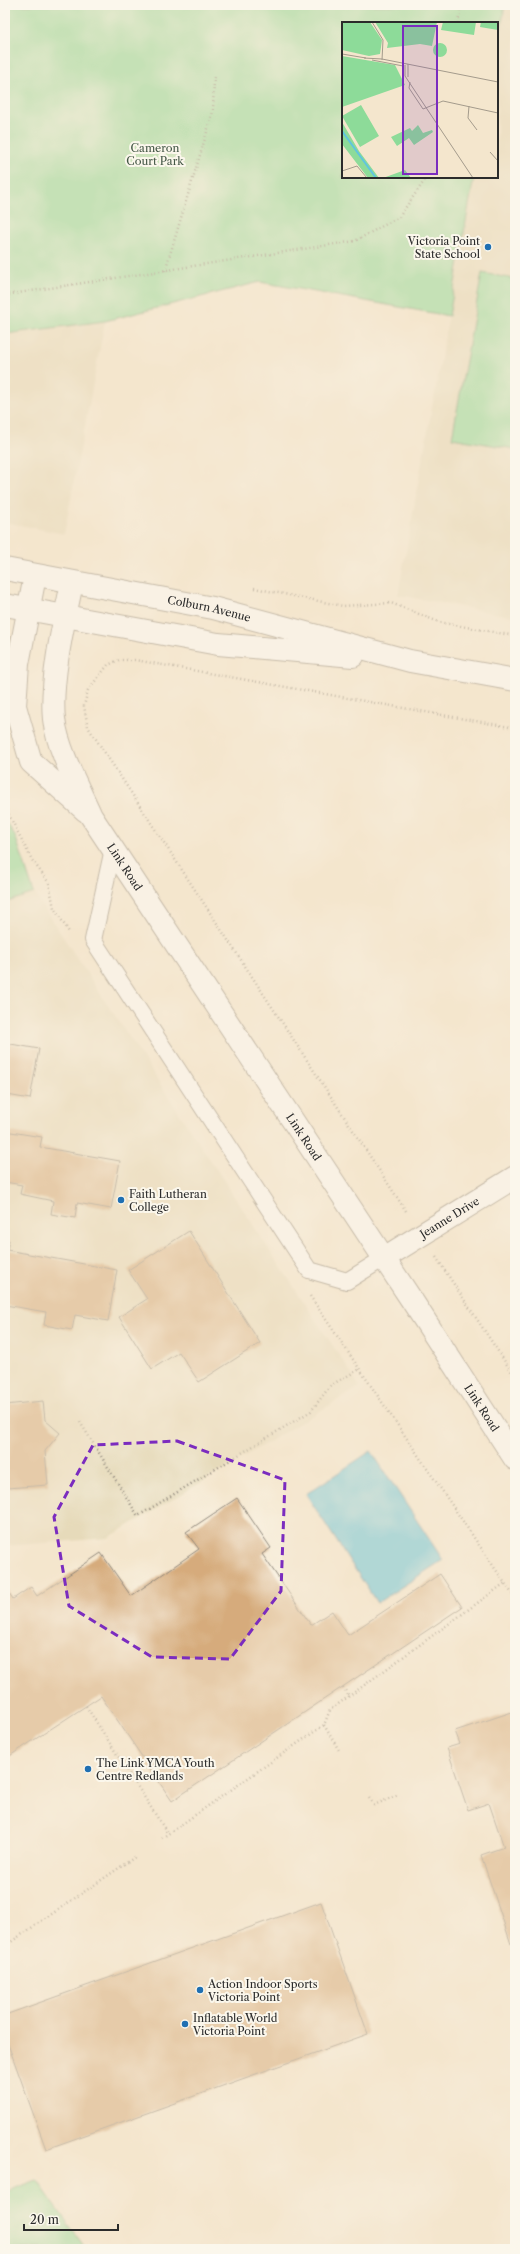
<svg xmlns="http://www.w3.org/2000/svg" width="520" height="2254" font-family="'Libre Caslon Text',serif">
<rect width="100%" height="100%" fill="#fbf7ec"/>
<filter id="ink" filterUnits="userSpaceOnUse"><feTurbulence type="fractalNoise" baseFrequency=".025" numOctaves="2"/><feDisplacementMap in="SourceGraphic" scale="8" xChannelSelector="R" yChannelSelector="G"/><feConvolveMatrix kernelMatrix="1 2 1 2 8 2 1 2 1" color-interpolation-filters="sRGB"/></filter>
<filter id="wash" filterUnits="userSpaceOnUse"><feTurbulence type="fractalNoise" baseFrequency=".012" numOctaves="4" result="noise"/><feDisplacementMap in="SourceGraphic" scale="16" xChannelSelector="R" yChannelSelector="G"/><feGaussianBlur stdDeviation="0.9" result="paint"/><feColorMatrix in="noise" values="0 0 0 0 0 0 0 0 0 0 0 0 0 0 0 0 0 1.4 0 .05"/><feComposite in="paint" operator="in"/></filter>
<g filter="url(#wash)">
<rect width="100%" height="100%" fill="#f4e6cd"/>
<g fill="#e6daba">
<path d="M505,5H515V617L398,595L474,177H497V51Z"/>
<path d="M105,321L64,534L5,522V334Z"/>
<path d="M34,893L360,1387L108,1538L5,1546V903Z"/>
</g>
<g fill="#8ddb99" stroke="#5c8362">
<path d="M5,5H505L497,51V23H343V177H474L449,316L260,282L105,321L5,334Z"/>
<path d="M482,273L515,279V449L452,438Z"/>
<path d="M5,819L16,838L34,893L5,903Z"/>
<path d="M37,2180L86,2249H5V2192Z"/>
</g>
<path fill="#60c5de" stroke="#467884" d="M371,1451L443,1560L377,1603L306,1494Z"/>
<g id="blocks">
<g fill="#d6ab7b">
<path d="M5,1043L39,1049L30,1099L7,1095L5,1099Z"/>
<path d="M5,1131L42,1137L40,1147L120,1161L111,1209L77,1203L75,1218L51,1214L53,1201L20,1194L22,1185L5,1182Z"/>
<path d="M189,1231L260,1343L199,1382L179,1352L152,1369L119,1317L147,1299L128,1270Z"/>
<path d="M5,1240H9L7,1250L117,1270L108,1321L75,1315L72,1330L44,1325L46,1312L5,1305Z"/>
<path d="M43,1401L45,1420L60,1433L45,1451L48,1485L7,1488L5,1490V1405Z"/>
<path d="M237,1498L271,1548L262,1554L311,1625L332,1611L348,1635L440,1574L462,1607L172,1801L101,1696L5,1759V1587L13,1599L31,1587L37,1596L101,1553L131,1596L199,1549L186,1532Z"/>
<path d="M515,1711V1942L511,1944L481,1855L504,1847L489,1803L468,1810L447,1748L460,1744L455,1731Z"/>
<path d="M321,1902L368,2034L46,2149L5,2036V2015Z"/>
</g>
</g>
</g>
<g filter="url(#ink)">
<use href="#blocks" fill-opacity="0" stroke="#90887c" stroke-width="1"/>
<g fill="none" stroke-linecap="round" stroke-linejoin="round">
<g stroke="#90887c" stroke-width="18">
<path id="service" d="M113,849L93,940L309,1270L347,1281L384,1258"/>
</g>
<g stroke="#90887c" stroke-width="24">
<g id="minor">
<path id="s1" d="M384,1258L515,1177"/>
</g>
</g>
<g stroke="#90887c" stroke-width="24">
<g id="tertiary">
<path d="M35,576L18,664L15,706L31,762L86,811"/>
<path id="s2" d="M72,583C64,621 50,681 54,719C57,748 79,789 91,816L411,1299L515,1459"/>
</g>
</g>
<g stroke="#90887c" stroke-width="24">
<g id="secondary">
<path id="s3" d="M5,569L213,608L410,661L515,680"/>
<path d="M5,605L218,644L353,656"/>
</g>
</g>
<g stroke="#90887c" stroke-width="2.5" stroke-dasharray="1 3" stroke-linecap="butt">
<path d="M458,23L461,5"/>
<path d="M165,271L213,112L214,77"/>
<path d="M5,295L355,241L399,217L427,177"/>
<path d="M254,588L343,606L391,603L439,622L515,636"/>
<path d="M5,807L32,860L49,883L54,908L69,932"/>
<path d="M406,1211L88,727L84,706L88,690L108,665L119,660H135L515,728"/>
<path d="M436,1257L515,1377"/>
<path d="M310,1296L515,1598"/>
<path d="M80,1422L138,1516L311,1411L331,1385L360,1369"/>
<path d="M343,1687L349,1696"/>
<path d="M86,1706L168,1834"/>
<path d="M324,1725L340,1752"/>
<path d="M369,1798L374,1805L398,1795"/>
<path d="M162,1838L324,1725L330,1710L505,1583"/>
<path d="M5,1946L135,1857"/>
</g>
<use href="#service" stroke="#fff" stroke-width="16"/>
<use href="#minor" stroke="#fff" stroke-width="22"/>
<use href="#tertiary" stroke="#fff" stroke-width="22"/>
<use href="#secondary" stroke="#fff" stroke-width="22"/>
</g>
</g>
<path d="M0 0H520V2254H0ZM177,1441L285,1480L281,1591L230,1659L152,1657L69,1606L54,1517L93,1445Z" fill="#f4e6cd" fill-opacity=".55" fill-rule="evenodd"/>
<path fill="none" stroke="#7b2cbf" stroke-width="3" stroke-dasharray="8 5" stroke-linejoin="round" d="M177,1441L285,1480L281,1591L230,1659L152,1657L69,1606L54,1517L93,1445Z"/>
<g fill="#1f6fb2" stroke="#fbf7ec" stroke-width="1.5">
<circle cx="488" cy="247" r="4"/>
<circle cx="121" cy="1200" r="4"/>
<circle cx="88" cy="1769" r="4"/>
<circle cx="200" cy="1990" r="4"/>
<circle cx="185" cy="2024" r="4"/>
</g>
<g text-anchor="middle" stroke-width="4" stroke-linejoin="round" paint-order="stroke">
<g font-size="11" fill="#445746" stroke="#fbf7ec">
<text x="155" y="152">Cameron<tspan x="155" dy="13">Court Park</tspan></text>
</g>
<g font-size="11" fill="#2b2b2b" stroke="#fbf7ec" text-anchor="start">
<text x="480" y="245" text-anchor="end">Victoria Point<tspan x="480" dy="13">State School</tspan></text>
<text x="129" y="1198">Faith Lutheran<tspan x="129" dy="13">College</tspan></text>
<text x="96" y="1767">The Link YMCA Youth<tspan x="96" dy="13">Centre Redlands</tspan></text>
<text x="208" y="1988">Action Indoor Sports<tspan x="208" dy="13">Victoria Point</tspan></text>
<text x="193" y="2022">Inflatable World<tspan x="193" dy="13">Victoria Point</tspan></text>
</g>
<g font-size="11" fill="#2b2b2b" stroke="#fbf7ec">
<text dy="4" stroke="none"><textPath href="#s3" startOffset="208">Colburn Avenue</textPath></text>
<text dy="4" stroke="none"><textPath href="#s2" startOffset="303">Link Road</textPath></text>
<text dy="4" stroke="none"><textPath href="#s2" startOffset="627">Link Road</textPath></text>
<text dy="4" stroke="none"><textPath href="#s1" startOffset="77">Jeanne Drive</textPath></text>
<text dy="4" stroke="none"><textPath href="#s2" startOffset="951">Link Road</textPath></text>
</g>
</g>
<g transform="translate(342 22)">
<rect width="156" height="156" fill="#f4e6cd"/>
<path d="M0,0H28L40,18L38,32L27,34L0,28ZM33,0H95L90,24L78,22L45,26L46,21ZM101,0H134L132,13L99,8ZM139,0H156V8L138,5ZM91 28a7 7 0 1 1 14 0a7 7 0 1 1-14 0ZM0,34L53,43L63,63L0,85ZM19,83L37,114L18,125L0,94ZM0,100L17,129L37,156H26L3,126L0,122ZM76,103L81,111L90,108L91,110L72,123L67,116L55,124L49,115L68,106L70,109ZM63,148L69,156H41Z" fill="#8ddb99"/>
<path fill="none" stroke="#60c5de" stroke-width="2" d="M0,109L34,156"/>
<path fill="none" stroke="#a49b8c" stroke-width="1" d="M30,0L41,18L40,38M0,32L24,36M22,36L40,37L156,60M30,38L61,44M66,42V55M63,43V54L131,156M68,60L67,66L81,87L101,79L156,91M127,84L126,96L135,108M148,130L156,139M0,149L15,144L25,156M79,156H94"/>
<path fill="#7b2cbf" fill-opacity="0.15" stroke="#7b2cbf" stroke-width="2" d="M61,4H95V152H61Z"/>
<rect width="156" height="156" fill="none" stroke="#2b2b2b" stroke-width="2"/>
</g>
<rect width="520" height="2254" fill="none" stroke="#fbf7ec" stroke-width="20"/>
<path d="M24 2224v6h94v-6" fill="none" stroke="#2b2b2b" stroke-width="2"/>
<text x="30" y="2224" font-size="12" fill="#2b2b2b" stroke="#fbf7ec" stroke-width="3" paint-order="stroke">20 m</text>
</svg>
